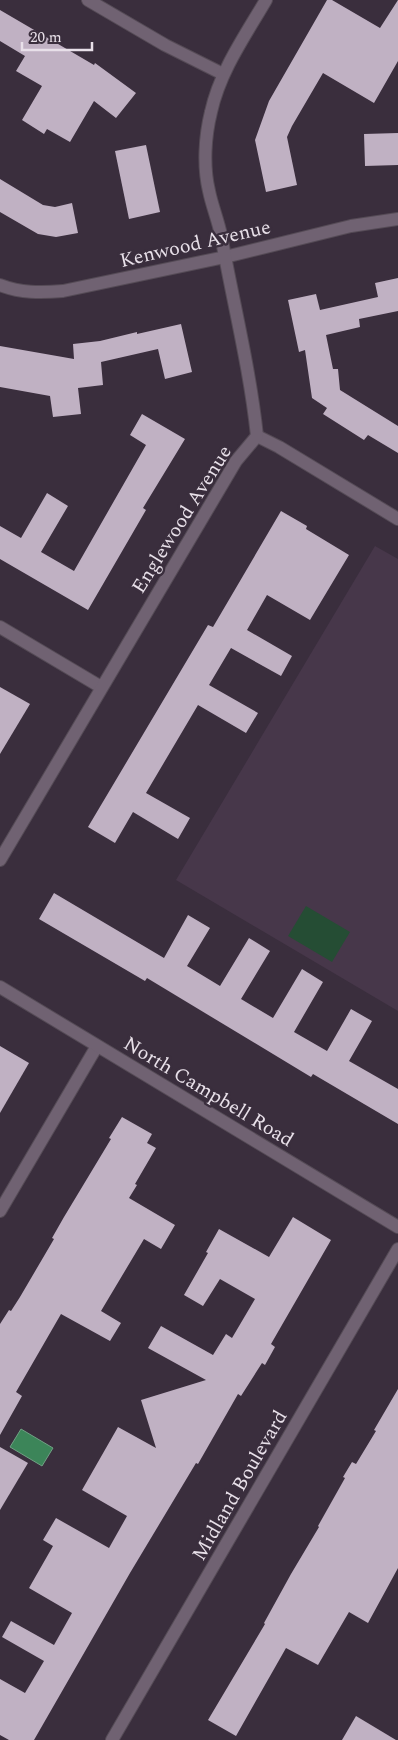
<svg xmlns="http://www.w3.org/2000/svg" width="398" height="1740" font-family="Spectral,serif">
<rect width="100%" height="100%" fill="#3a2e3d"/>
<path fill="#47374a" d="M375,546L398,559V1011L176,880Z"/>
<path fill="#254d34" d="M306,906L350,932L332,962L288,936Z"/>
<path fill="#3c8559" stroke="#70a084" d="M21,1429L53,1448L42,1466L10,1447Z"/>
<g fill="#c0b1c3">
<path d="M327,0H332L380,28L398,0V61L374,103L323,73L292,126L287,137L297,185L266,192L255,140L269,101Z"/>
<path d="M0,10L94,65L95,63L136,93L116,118L94,101L70,142L47,129L44,134L22,120L42,86L16,71L25,56L0,41Z"/>
<path d="M398,133V165L365,166L364,134Z"/>
<path d="M146,145L160,212L129,219L115,151Z"/>
<path d="M0,179L43,205L55,207L72,203L78,233L56,237L38,234L0,212Z"/>
<path d="M398,278V311L359,319L360,327L326,335L333,369H338L340,390L398,426V453L368,435L364,440L323,414L327,408L312,398L305,350L299,352L288,300L316,294L320,310L378,297L375,283Z"/>
<path d="M181,324L192,372L165,379L158,349L101,362L103,385L78,388L81,414L53,417L50,396L0,387V346L74,359L73,344L100,341L137,332V334Z"/>
<path d="M142,414L185,439L143,508L146,510L88,610L0,559V526L21,538L47,493L68,506L41,552L74,571L146,445L130,435Z"/>
<path d="M281,511L307,526L306,529L349,555L310,620L267,595L247,630L292,656L281,676L231,648L209,685L258,713L246,733L198,705L146,793L190,818L178,839L133,812L115,843L88,827L208,625L213,627Z"/>
<path d="M0,687L30,704L0,754Z"/>
<path d="M54,893L164,958L188,915L210,928L187,966L220,986L249,938L270,951L241,999L273,1018L302,969L323,982L294,1032L327,1051L351,1009L372,1021L349,1061L398,1089V1124L313,1074L311,1077L147,978L145,981L39,919Z"/>
<path d="M0,1046L29,1063L0,1113Z"/>
<path d="M122,1117L152,1134L147,1143L156,1148L135,1184L137,1185L129,1198L175,1225L161,1249L144,1239L101,1311L121,1323L110,1341L61,1314L16,1392L22,1396L0,1435V1324L9,1310L11,1311L20,1297L54,1239L52,1238L64,1217L111,1139L109,1138Z"/>
<path d="M293,1217L331,1240L271,1344L275,1347L265,1365L262,1363L241,1396L238,1394L198,1464L196,1463L130,1573L34,1740H9L0,1735V1679L25,1693L44,1661L2,1637L11,1621L54,1645L72,1613L29,1588L53,1546L43,1540L56,1518L109,1548L127,1516L82,1490L118,1427L156,1448L141,1400L206,1380L148,1348L161,1326L213,1355L226,1334L232,1338L255,1299L220,1279L203,1306L184,1295L208,1253L206,1252L219,1229L269,1257Z"/>
<path d="M398,1389V1568L368,1623L349,1612L318,1665L286,1648L236,1736L208,1720L265,1624L264,1623L291,1574L319,1527L318,1526L345,1478L343,1477L352,1462L356,1464L376,1431L374,1430Z"/>
<path d="M0,1447L28,1463L0,1510Z"/>
<path d="M356,1716L396,1740H342Z"/>
</g>
<g fill="none" stroke-linecap="round" stroke-linejoin="round">
<g stroke="#554b56" stroke-width="14">
<g id="minor">
<path d="M88,0L165,45L223,74"/>
<path d="M0,285C21,293 40,293 63,291L225,257L351,226L398,219"/>
<path d="M257,436L279,447L398,519"/>
<path d="M0,627L101,687"/>
<path d="M0,860L236,461L257,436C250,369 233,302 221,235C218,220 212,206 209,191C203,166 205,136 211,112C220,71 245,36 266,0"/>
<path d="M0,1211L97,1046"/>
<path d="M112,1740L398,1249"/>
</g>
</g>
<g stroke="#554b56" stroke-width="14">
<path id="tertiary" d="M0,987L398,1227"/>
</g>
<use href="#minor" stroke="#706272" stroke-width="12"/>
<use href="#tertiary" stroke="#706272" stroke-width="12"/>
</g>
<g text-anchor="middle" stroke-width="5" stroke-linejoin="round" paint-order="stroke">
<g font-size="20" fill="#e8e0e9" stroke="#3a2e3d">
<text transform="translate(195 243) rotate(-13)" y="7">Kenwood Avenue</text>
<text transform="translate(181 519) rotate(-58)" y="7">Englewood Avenue</text>
<text transform="translate(209 1091) rotate(31)" y="7">North Campbell Road</text>
<text transform="translate(239 1485) rotate(-60)" y="7">Midland Boulevard</text>
</g>
</g>
<path d="M22 42v8h70v-8" fill="none" stroke="#e8e0e9" stroke-width="2.5"/>
<text x="30" y="42" font-size="15" fill="#e8e0e9" stroke="#3a2e3d" stroke-width="4" paint-order="stroke">20 m</text>
</svg>
